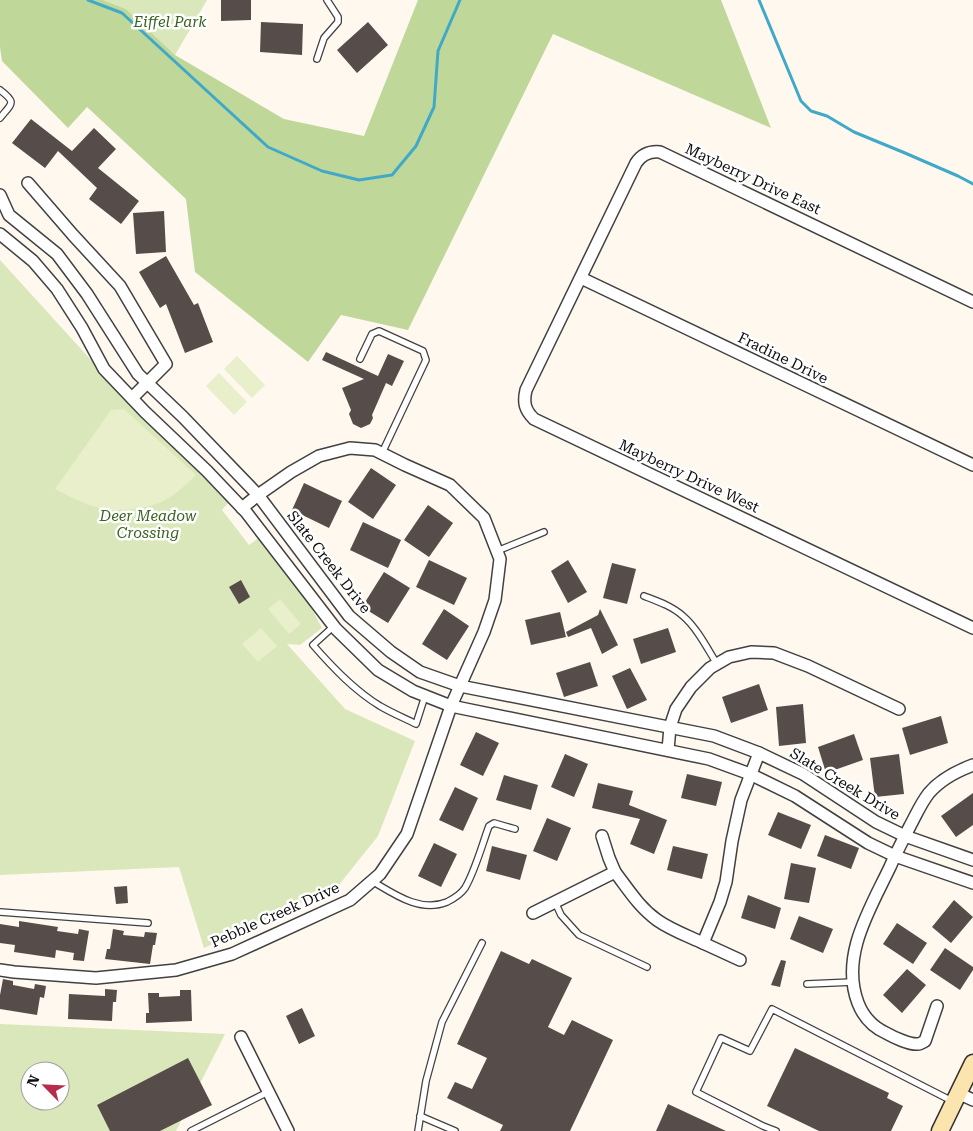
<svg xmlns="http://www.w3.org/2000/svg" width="973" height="1131" font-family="'Roboto Serif',serif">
<rect width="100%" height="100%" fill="#fef8ef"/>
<g fill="#d9e7ba" fill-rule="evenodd">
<path d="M103,0H207L175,55L126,9Z"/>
<path d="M0,260L142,416L230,501L222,510L249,545L260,537L304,594L322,628L300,645L287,644L345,709L415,741L378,836L338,886L204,948L179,867L0,875Z"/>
<path d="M0,1024L225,1034L176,1131H0ZM30,1071H60V1101H30Z"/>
</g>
<path fill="#c0d79a" d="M0,0H103L126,9L175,55L284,119L364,136L418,0H721L771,128L553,34L408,330L341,315L308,362L195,272L186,199L87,107L68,128L2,61L0,47Z"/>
<g fill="#e9efcb">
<path d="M237,356L265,385L252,398L224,369Z"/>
<path d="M219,373L247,402L234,415L206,386Z"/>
<path d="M124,409L196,475C185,486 173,497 159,503C147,508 122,511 109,510C90,507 72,498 55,489L111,410Z"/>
<path d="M280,599L301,624L289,634L268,609Z"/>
<path d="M261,628L277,646L258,662L242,644Z"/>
</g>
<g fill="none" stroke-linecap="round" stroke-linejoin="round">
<g stroke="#40a9c7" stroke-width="3">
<path d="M88,0L122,13L268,147L322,171L359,180L392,175L416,146L434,107L438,51L460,0"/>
<path d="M759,0L801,101L811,111L827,116L854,132L905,153L958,176L973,184"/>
</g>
</g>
<g fill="#564d4a">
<path d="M221,0H251V20L221,21Z"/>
<path d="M261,22L303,24L302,55L260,52Z"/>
<path d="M368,22L388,45L357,73L337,50Z"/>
<path d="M31,119L72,151L94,128L116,149L98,168L139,201L121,224L89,199L97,188L58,151L45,168L12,143Z"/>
<path d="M164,211L166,252L136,254L133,213Z"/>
<path d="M166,256L194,305L198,303L213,342L185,353L166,304L160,308L139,272Z"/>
<path d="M326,352L378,376L388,354L404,361L392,386L386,383L372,415L373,418L370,424L361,428L353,424L349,414L351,410L342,388L364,379L322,360Z"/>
<path d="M371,468L396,485L373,519L348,502Z"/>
<path d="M304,483L342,501L329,528L292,510Z"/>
<path d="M428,505L453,523L429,557L404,540Z"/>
<path d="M363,522L401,540L388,568L350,550Z"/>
<path d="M429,560L467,578L454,605L416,587Z"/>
<path d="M568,560L587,592L568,603L551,571Z"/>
<path d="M612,563L636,569L627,604L603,598Z"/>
<path d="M384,572L410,588L388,623L362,607Z"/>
<path d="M241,580L250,597L239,604L229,587Z"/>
<path d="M444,609L469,626L447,660L422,644Z"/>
<path d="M600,609L618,645L602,654L591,628L568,637L566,632L598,615Z"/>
<path d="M560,612L566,637L531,645L525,620Z"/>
<path d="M668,628L676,652L641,664L633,639Z"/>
<path d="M590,662L598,686L564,697L556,673Z"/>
<path d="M630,668L647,700L627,709L612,676Z"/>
<path d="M759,684L768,710L731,723L722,697Z"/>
<path d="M803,704L806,743L779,746L776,707Z"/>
<path d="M941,716L948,743L910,755L902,728Z"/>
<path d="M476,732L499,743L483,776L460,765Z"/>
<path d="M854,734L863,760L826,773L818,747Z"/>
<path d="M565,754L588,764L574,797L551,787Z"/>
<path d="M899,754L904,794L875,797L870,758Z"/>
<path d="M687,774L722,782L716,806L681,798Z"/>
<path d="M504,775L538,785L531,810L496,800Z"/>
<path d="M598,783L633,791L629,805L667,820L654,854L630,844L640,819L592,808Z"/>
<path d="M455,787L478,798L463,831L439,820Z"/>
<path d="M973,793V825L956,837L941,816Z"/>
<path d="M778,812L811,825L801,849L768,835Z"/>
<path d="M547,818L571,828L557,861L533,851Z"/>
<path d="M825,835L859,848L851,869L817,856Z"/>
<path d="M434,843L457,854L441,887L418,876Z"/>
<path d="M492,846L527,855L520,880L486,871Z"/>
<path d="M673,846L708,854L702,879L667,870Z"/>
<path d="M791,863L816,868L809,903L784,899Z"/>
<path d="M127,886L128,903L116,904L114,887Z"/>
<path d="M748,895L781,908L775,929L741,918Z"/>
<path d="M954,900L973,917L951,943L932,927Z"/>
<path d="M799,916L833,929L823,953L790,939Z"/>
<path d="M19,921L58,927L57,931L78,934L79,929L89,931L84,961L73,960L74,953L56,950L55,958L14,952L15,945L0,943V924L19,927Z"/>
<path d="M897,923L927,943L913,964L883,944Z"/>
<path d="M113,929L124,931L123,935L144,937L145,932L157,933L155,945H153L150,964L105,959L107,949H110Z"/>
<path d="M945,948L973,967V970L960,990L930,970Z"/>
<path d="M501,951L529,964L532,959L572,978L548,1027L564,1035L572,1020L613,1040L570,1131H500L503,1125L447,1098L455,1082L472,1089L487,1058L457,1044Z"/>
<path d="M781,960L786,961L780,987L771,985Z"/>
<path d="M907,969L926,985L902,1013L883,995Z"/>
<path d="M3,979L13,981V985L34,989L35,984L46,986L44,998L40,997L37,1015L0,1009V995Z"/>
<path d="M105,989L117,990L116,1002H113L112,1021L68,1019L69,994L105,996Z"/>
<path d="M180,990H191L192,1021L146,1023V1013H149L148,993H159V997L180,996Z"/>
<path d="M302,1008L315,1036L299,1044L286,1016Z"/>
<path d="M795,1048L889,1093L887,1098L903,1106L891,1131H819L767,1106Z"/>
<path d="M188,1058L212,1105L160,1131H110L97,1105Z"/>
<path d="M668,1104L726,1131H656Z"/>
</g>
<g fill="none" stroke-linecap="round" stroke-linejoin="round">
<g stroke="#414141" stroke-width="8">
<g id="lane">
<path d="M317,59L324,38L338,22V17L327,0"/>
<path d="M0,90C17,103 12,103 0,118"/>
<path d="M360,359L372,334L379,331L423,351L426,360L382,453"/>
<path d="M497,551L544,532"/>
<path d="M644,596C657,601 672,606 683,616C697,628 707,648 717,664"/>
<path d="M334,626L313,645C333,668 354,690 380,706C392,713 404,718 416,724L425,696"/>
<path d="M372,881C394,894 420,913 447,902C453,899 461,894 465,888C475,871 482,845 489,826L494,823L515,829"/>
<path d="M555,902L561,915L579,935L647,967"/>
<path d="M0,912L148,923"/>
<path d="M807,984L853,982"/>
<path d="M420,1116L455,1131"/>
<path d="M191,1131L268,1092"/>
<path d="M418,1131L426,1081L442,1022L482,943"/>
<path d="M776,1131L763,1126L696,1092L721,1038L750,1051L772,1009L952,1101"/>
</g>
</g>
<g stroke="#414141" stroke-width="14">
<g id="street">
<path d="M28,183L73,235L120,286L166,364L132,398"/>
<path d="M0,195L9,215L57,254L87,294L138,374L183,417L258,495L349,616L391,652L420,672L460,686L714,736L759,753L803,774L876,822L905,836L973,860"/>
<path d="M0,234L33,261L57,289L82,328L104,369L145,412L207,471L246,512L336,629L378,670L413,691L451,706L709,759L750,774L795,796L868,843L895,856L973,883"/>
<path d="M581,278L973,465"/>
<path d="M973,302L660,152C650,151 642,154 636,163L526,390C523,403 525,410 534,419L973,628"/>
<path d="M668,750L670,727L676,709L691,687L710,668L729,657L751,652L774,653L808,666L899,709"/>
<path d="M602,836L609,858L615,872"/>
<path d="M533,913L615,872C628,889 639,907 657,920C671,930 688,936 703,943L720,902L726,882L732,841L741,800L759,753"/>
<path d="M703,943L740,960"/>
<path d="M0,970L14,972L96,978L176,970L232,954L350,900L380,874L407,834L451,706L484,632L495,600L500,559L484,518L450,485L405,465L375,450L350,448L319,456L291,472L258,495L242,508"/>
<path d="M937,1006L925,1041C923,1042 920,1044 918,1044C910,1045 893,1037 886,1033C873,1027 863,1016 858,1003C840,956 870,909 890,867C896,853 903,840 910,826C916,815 921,803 929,793C940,780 957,771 973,765"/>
<path d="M241,1037L288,1131"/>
<path d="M958,1093L973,1100"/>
</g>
</g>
<g stroke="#303030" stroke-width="19">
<path id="secondary" d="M940,1131L973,1063"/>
</g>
<use href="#lane" stroke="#fff" stroke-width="5.5"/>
<use href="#street" stroke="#fff" stroke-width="11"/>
<use href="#secondary" stroke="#fbe4ad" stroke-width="16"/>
</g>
<g text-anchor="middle" stroke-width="5" stroke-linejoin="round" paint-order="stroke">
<g font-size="15" font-style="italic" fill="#3a6221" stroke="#fff">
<text x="170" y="27">Eiffel Park</text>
<text x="148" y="521">Deer Meadow<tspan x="148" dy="17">Crossing</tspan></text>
</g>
<g font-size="15" fill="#0e0e0e" stroke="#fff">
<text transform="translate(753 179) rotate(25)" y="5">Mayberry Drive East</text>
<text transform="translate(783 358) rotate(26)" y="5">Fradine Drive</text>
<text transform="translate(689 476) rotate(25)" y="5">Mayberry Drive West</text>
<text transform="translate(329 562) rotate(52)" y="5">Slate Creek Drive</text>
<text transform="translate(845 784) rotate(31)" y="5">Slate Creek Drive</text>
<text transform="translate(275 915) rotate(-24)" y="5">Pebble Creek Drive</text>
</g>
</g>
<g transform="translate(45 1086) rotate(294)"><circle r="24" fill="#ffffff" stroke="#9f9f9f"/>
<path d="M0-4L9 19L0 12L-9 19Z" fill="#b72c4b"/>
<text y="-8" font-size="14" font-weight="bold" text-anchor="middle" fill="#0e0e0e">N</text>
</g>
</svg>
